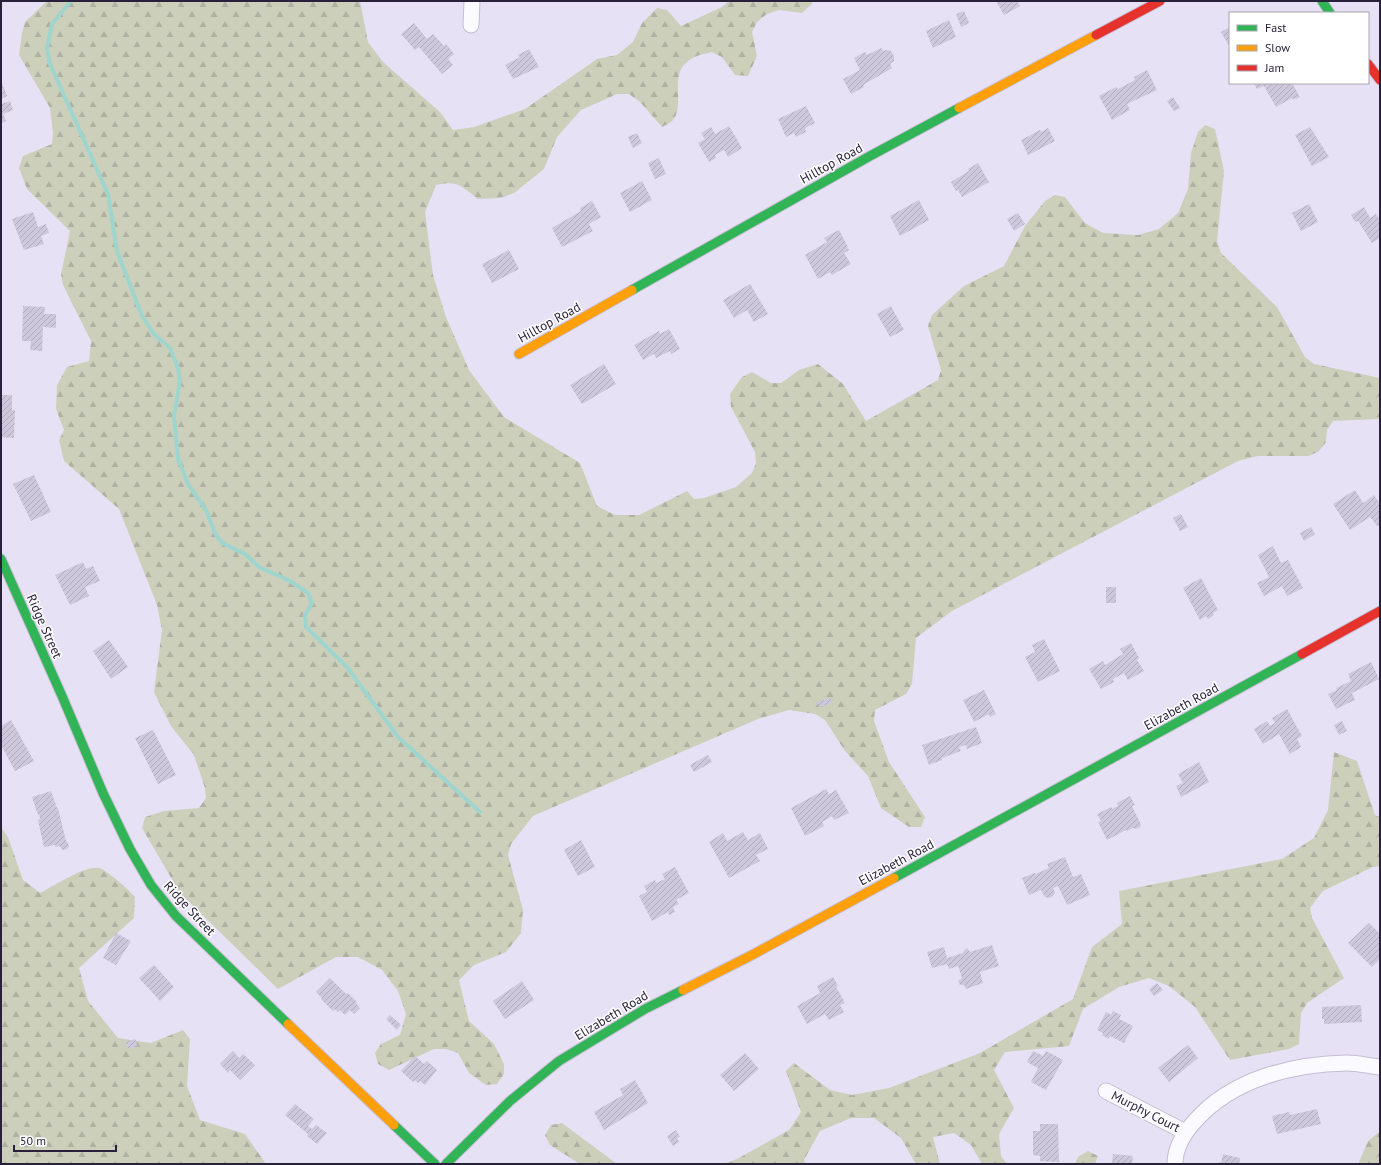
<svg xmlns="http://www.w3.org/2000/svg" width="1381" height="1165" font-family="'PT Sans',sans-serif">
<defs>
<pattern id="forest-firs" width="22" height="20" patternUnits="userSpaceOnUse"><rect width="22" height="20" fill="#ccd0bb"/><path d="M5 1l3.5 6h-7zM16 11l3.5 6h-7z" fill="#afb2a2"/></pattern>
<pattern id="building-hatch" width="6" height="6" patternUnits="userSpaceOnUse"><rect width="6" height="6" fill="#cec8dd"/><path d="M-1 1l2-2M0 6l6-6M5 7l2-2" fill="none" stroke="#b1acbe"/></pattern>
</defs>
<rect width="100%" height="100%" fill="#e7e1f6"/>
<g fill="url(#forest-firs)">
<path d="M47,1H360L368,42L383,62L440,112L453,130L474,127L525,109L597,59L617,55L633,42L642,23L657,8L667,10L681,26L722,7L729,1H813L812,4L802,13L779,10L767,14L757,22L752,32L757,56L748,76L735,75L722,57L712,52C705,54 697,55 691,59C667,73 686,103 673,120C671,123 665,125 662,127L640,102L629,94H617L581,110L557,137L544,169L514,193L501,198L478,199C461,186 458,180 436,185L425,212L433,275L446,317L469,370L504,417L580,463L597,506L615,515H639L687,491L694,499L704,498L736,487L752,473L756,463L755,452L731,407L730,394L742,377L752,372L771,383H781L799,370L818,364L843,384L866,421L938,380L941,370L928,326L932,315L964,286L1004,266L1025,226L1045,201L1055,195L1065,197L1085,223L1103,233L1138,235L1159,229L1178,213L1188,189L1191,153L1198,132L1205,125L1215,129L1224,171L1217,241L1221,253L1277,307L1305,357L1314,364L1380,378V419L1333,421L1327,430L1326,442L1318,452L1308,456H1258L1238,461L952,611L916,638L912,684L906,694L875,710L874,721L889,762L925,817L921,827H909L881,808L868,776L845,751L825,720L815,714L789,710L758,719L533,816L511,844L508,855L523,910L521,933L506,952L474,965L459,980L469,1021L494,1044L504,1064V1074L497,1084L486,1085L469,1073L458,1053L446,1049H434L389,1070L378,1064L375,1053L381,1044L400,1035L406,1014L398,991L382,970L358,957H336L278,989L180,893L142,828L145,817L164,811L199,808L206,798L205,788L194,755L171,726L154,692L162,630L157,605L119,509L64,461L59,440L64,430L56,409L57,385L67,367L89,361L91,341L63,285L61,274L70,231L27,189L19,168L23,156L52,144L53,133L50,108L19,55L22,33L25,22Z"/>
<path d="M1334,752L1357,761L1375,815L1380,817V866L1373,867L1323,891L1310,908L1312,918L1344,978L1307,1003L1301,1013L1299,1044L1289,1049L1230,1060L1195,1007L1169,986L1149,978L1119,987L1083,1009L1069,1046L1005,1052L994,1070L1014,1108L999,1134L1001,1156L1007,1164H982L971,1145L954,1133L933,1137L940,1164H916L901,1138L874,1118H851L820,1131L804,1160L805,1164H723L737,1159L789,1130L801,1112L786,1071L794,1063L830,1090L852,1095L889,1088L980,1053L1073,999L1092,947L1122,924L1119,891L1282,859L1314,838L1328,810Z"/>
<path d="M1,827L8,837L23,880L40,893C54,886 85,865 99,868C107,870 129,890 135,897L134,918L79,968L88,1001L118,1038L151,1043L183,1030L190,1039L187,1086L200,1120L245,1134L266,1164H1Z"/>
<path d="M562,1123L617,1164H580L550,1145L545,1135L551,1125Z"/>
<path d="M1380,1131V1164H1358L1368,1141Z"/>
<path d="M1088,1151L1098,1156L1095,1164H1075L1078,1157Z"/>
</g>
<g fill="none" stroke-linecap="round" stroke-linejoin="round">
<path stroke="#9ed5cf" stroke-width="4" d="M71,1L52,24L47,48L50,64L108,194L117,251L142,316L154,334L170,348L178,368L180,381L174,416L178,459L188,484L206,510L215,533L222,543L245,554L259,567L290,581L308,593L312,603L305,615L306,627L347,667L398,737L480,812"/>
</g>
<g fill="url(#building-hatch)">
<path d="M996,1H1017L1020,6L1004,15Z"/>
<path d="M964,11L969,23L961,27L956,14Z"/>
<path d="M949,20L956,37L933,48L926,31Z"/>
<path d="M414,23L427,39L433,34L444,46L446,44L454,54L448,59L453,65L442,74L419,47L415,50L401,34Z"/>
<path d="M1230,27V48L1221,32Z"/>
<path d="M881,48L883,51L886,50L891,51L894,56V61L890,64L892,68L863,85L864,87L851,94L843,79L860,70L854,58L865,52L867,55Z"/>
<path d="M529,49L539,67L513,79L505,65L520,57L518,55Z"/>
<path d="M1147,70L1157,90L1127,104L1130,110L1112,120L1099,96L1116,87L1118,89L1135,80L1134,77Z"/>
<path d="M2,83L7,96L1,99V84Z"/>
<path d="M1254,83H1287L1288,84L1292,83L1300,97L1296,99L1295,98L1293,100L1292,98L1276,107L1264,86L1257,89Z"/>
<path d="M1173,97L1180,108L1174,111L1167,101Z"/>
<path d="M10,101L13,110L3,114L6,121L1,123V104Z"/>
<path d="M806,106L815,123L805,128L806,132L796,137L794,133L786,137L778,119Z"/>
<path d="M729,126L742,148L728,157L724,150L715,155L716,158L709,162L698,143L705,139L701,133L711,127L715,134Z"/>
<path d="M1310,127L1329,157L1312,166L1295,135Z"/>
<path d="M1048,128L1055,141L1028,155L1021,140L1040,130L1041,132Z"/>
<path d="M637,133L642,143L633,148L628,137Z"/>
<path d="M659,158L666,174L655,179L648,163Z"/>
<path d="M978,163L989,182L962,197L958,190L956,191L951,182L969,171L968,169Z"/>
<path d="M642,181L652,200L630,212L620,193Z"/>
<path d="M919,200L929,220L900,236L890,216Z"/>
<path d="M592,201L601,217L589,224L593,231L562,247L552,228L581,211L580,208Z"/>
<path d="M1309,204L1318,222L1301,231L1292,213Z"/>
<path d="M1364,207L1370,218L1376,214L1380,220V238L1372,243L1358,221L1355,222L1351,215Z"/>
<path d="M33,212L38,227L46,224L49,233L41,236L44,244L24,250L12,219Z"/>
<path d="M1018,213L1025,224L1014,231L1007,219Z"/>
<path d="M839,230L848,247H847L849,250L844,253L851,264L832,275L830,272L818,279L805,255L827,242L824,238Z"/>
<path d="M509,250L519,269L492,283L482,264Z"/>
<path d="M750,284L768,314L754,322L747,310L734,318L723,300Z"/>
<path d="M23,306L45,307L44,314H56V328L43,327L42,351L30,350L31,341H22Z"/>
<path d="M891,306L904,330L890,337L877,314Z"/>
<path d="M669,329L680,349L671,354L670,351L656,358L654,354L643,360L634,345L659,331L660,334Z"/>
<path d="M604,364L616,384L582,404L570,385Z"/>
<path d="M1,395H12V410H15L14,438L1,437Z"/>
<path d="M34,475L51,512L31,521L13,484Z"/>
<path d="M1355,490L1363,503L1374,495L1380,504V525L1377,526L1370,517L1350,530L1333,504Z"/>
<path d="M1181,514L1188,527L1180,531L1173,518Z"/>
<path d="M1311,527L1315,534L1304,541L1300,533Z"/>
<path d="M1273,546L1281,563L1288,560L1303,588L1287,596L1282,586L1264,596L1257,583L1269,577L1258,555Z"/>
<path d="M83,562L86,569L93,566L100,581L85,587L89,596L70,605L55,575Z"/>
<path d="M1201,578L1218,610L1213,613L1214,615L1208,619L1206,616L1200,620L1183,588Z"/>
<rect x="1106" y="587" width="10" height="16"/>
<path d="M1044,639L1060,671L1038,682L1025,657L1035,652L1032,645Z"/>
<path d="M109,640L128,667L111,679L93,651Z"/>
<path d="M1131,643L1139,658L1137,660L1144,671L1128,680L1124,673L1113,679L1114,682L1101,689L1089,669L1103,661L1105,665L1123,654L1120,649Z"/>
<path d="M1371,662L1379,679L1352,693L1355,700L1336,709L1328,694L1337,690L1336,688L1351,681L1348,674Z"/>
<path d="M984,690L996,714L990,717L989,714L974,722L963,700Z"/>
<path d="M831,698L833,703L819,707L817,702Z"/>
<path d="M1287,709L1302,736L1297,739L1301,747L1290,754L1279,734L1263,744L1254,729L1267,721L1270,726L1275,723L1272,718Z"/>
<path d="M11,720L34,761L15,771L1,745V726Z"/>
<path d="M1342,721L1347,731L1339,735L1334,725Z"/>
<path d="M976,727L982,743L967,749L966,745L959,747L961,751L942,758V760L929,765L922,745Z"/>
<path d="M153,730L176,775L158,784L135,738Z"/>
<path d="M708,755L712,762L694,772L690,765Z"/>
<path d="M1199,762L1209,782L1181,797L1176,786L1183,783L1178,774Z"/>
<path d="M826,789L829,794L836,790L849,813L834,820L832,816L822,822L824,826L805,836L791,808Z"/>
<path d="M51,791L57,808H58L66,841L68,843L69,846L67,849L63,850L59,846L56,847L55,845L44,847L38,820L40,819L39,814L38,815L32,797Z"/>
<path d="M1130,796L1135,805L1132,806L1141,825L1140,827L1136,829L1133,828L1127,831L1126,830L1107,840L1098,822L1101,821L1097,814L1111,807L1112,809L1118,806L1117,803Z"/>
<path d="M743,832L748,840L760,833L768,849L756,855L760,861L729,878L709,842L723,833L727,841Z"/>
<path d="M581,840L595,867L578,876L564,850Z"/>
<path d="M1065,857L1073,877L1081,874L1090,895L1067,905L1058,886L1053,888L1055,893L1053,896L1049,898L1045,897L1041,890L1029,895L1022,878L1035,873L1036,874L1049,868L1047,864Z"/>
<path d="M675,867L689,893L676,900L679,904L673,907L675,912L669,915L668,912L652,921L639,896L647,892L644,886L655,880L656,883L665,879L662,874Z"/>
<path d="M1369,923L1380,934V959L1372,967L1348,943Z"/>
<path d="M116,933L131,941L116,965L103,958Z"/>
<path d="M992,945L999,966L980,972L983,983L966,989L964,985H960L958,981L962,978L958,966L949,969L947,964L932,968L927,952L944,947L947,958L963,953V952L967,948L970,952Z"/>
<path d="M154,965L174,987L160,1001L139,978Z"/>
<path d="M833,977L838,986L836,987L845,1003L840,1005L844,1012L829,1020L825,1014L807,1024L797,1006L820,993L817,986Z"/>
<path d="M330,978L346,994L348,993L357,1002L356,1003L360,1008L354,1014L350,1010L345,1015L340,1010L338,1012L334,1009L333,1011L321,999L322,998L316,992Z"/>
<path d="M522,981L534,1000L505,1019L493,1001Z"/>
<path d="M1157,983L1163,990L1154,996L1149,989Z"/>
<path d="M1361,1005L1362,1022L1324,1024V1019H1322V1007Z"/>
<path d="M1113,1011L1121,1015L1119,1019L1133,1026L1124,1043L1110,1036L1109,1039L1102,1035L1103,1033L1097,1030L1106,1012L1111,1015Z"/>
<path d="M390,1015L401,1025L397,1030L386,1019Z"/>
<path d="M135,1039L138,1046L128,1049L125,1042Z"/>
<path d="M1188,1045L1198,1058L1169,1082L1158,1068Z"/>
<path d="M233,1051L239,1058L243,1054L255,1065L240,1080L230,1070L228,1073L220,1064Z"/>
<path d="M1033,1051L1043,1056L1046,1051L1063,1060L1046,1090L1031,1082L1038,1068L1027,1062Z"/>
<path d="M745,1053L759,1069L734,1091L720,1075Z"/>
<path d="M415,1056L424,1064L427,1061L437,1070L425,1085L420,1081L418,1083L415,1080L413,1082L401,1071Z"/>
<path d="M635,1080L648,1103L604,1130L594,1112L623,1095L620,1089Z"/>
<path d="M295,1104L314,1119L308,1126L312,1129L316,1125L327,1133L317,1144L307,1136L308,1134L285,1115Z"/>
<path d="M1317,1109L1321,1124L1277,1134L1272,1116L1289,1112L1290,1115Z"/>
<path d="M1040,1124H1058L1059,1162L1040,1161V1156L1033,1155V1131H1040Z"/>
<path d="M676,1130L680,1137L677,1138L679,1142L673,1146L667,1136Z"/>
<path d="M1113,1154L1133,1156L1132,1164H1112Z"/>
<path d="M1223,1154L1240,1158L1239,1164H1219V1162L1221,1163Z"/>
</g>
<g fill="none" stroke-linecap="round" stroke-linejoin="round">
<g stroke="#c4bdd3" stroke-width="17">
<g id="street">
<path d="M471,25L472,1"/>
<path d="M1106,1091L1185,1132"/>
<path d="M1175,1164C1175,1148 1184,1133 1195,1121C1232,1079 1292,1064 1347,1063C1358,1063 1369,1066 1380,1067"/>
</g>
</g>
<g stroke="#c4bdd3" stroke-width="11">
<g id="fast">
<path d="M1322,1L1330,13"/>
<path d="M632,290L870,156L959,108"/>
<path d="M1,559L62,696L103,793L130,849L151,885L176,916L288,1024"/>
<path d="M894,878L1302,654"/>
<path d="M394,1125L435,1164"/>
<path d="M446,1164L510,1101L559,1061L645,1009L683,990"/>
</g>
</g>
<g stroke="#c4bdd3" stroke-width="11">
<g id="slow">
<path d="M959,108L1096,35"/>
<path d="M519,354L632,290"/>
<path d="M683,990L752,955L894,878"/>
<path d="M288,1024L394,1125"/>
</g>
</g>
<g stroke="#c4bdd3" stroke-width="11">
<g id="jam">
<path d="M1096,35L1160,1"/>
<path d="M1368,64L1380,80"/>
<path d="M1302,654L1380,611"/>
</g>
</g>
<use href="#street" stroke="#fbfafe" stroke-width="15"/>
<use href="#fast" stroke="#30b455" stroke-width="9"/>
<use href="#slow" stroke="#ff9f0a" stroke-width="9"/>
<use href="#jam" stroke="#e5322d" stroke-width="9"/>
</g>
<g text-anchor="middle" stroke-width="3" stroke-linejoin="round" paint-order="stroke">
<g font-size="13" fill="#29213a" stroke="#fff">
<text transform="translate(831 163) rotate(-29)" y="5">Hilltop Road</text>
<text transform="translate(549 322) rotate(-29)" y="5">Hilltop Road</text>
<text transform="translate(45 626) rotate(66)" y="5">Ridge Street</text>
<text transform="translate(1181 706) rotate(-29)" y="5">Elizabeth Road</text>
<text transform="translate(896 862) rotate(-28)" y="5">Elizabeth Road</text>
<text transform="translate(190 908) rotate(47)" y="5">Ridge Street</text>
<text transform="translate(611 1015) rotate(-31)" y="5">Elizabeth Road</text>
<text transform="translate(1146 1111) rotate(27)" y="5">Murphy Court</text>
</g>
</g>
<rect width="1381" height="1165" fill="none" stroke="#29213a" stroke-width="4"/>
<rect x="1229" y="12" width="140" height="72" fill="#ffffff" stroke="#a9a6b0"/>
<rect x="1237" y="25" width="20" height="6" fill="#30b455" stroke="#a9a6b0"/>
<text x="1265" y="32" font-size="12" fill="#29213a">Fast</text>
<rect x="1237" y="45" width="20" height="6" fill="#ff9f0a" stroke="#a9a6b0"/>
<text x="1265" y="52" font-size="12" fill="#29213a">Slow</text>
<rect x="1237" y="65" width="20" height="6" fill="#e5322d" stroke="#a9a6b0"/>
<text x="1265" y="72" font-size="12" fill="#29213a">Jam</text>
<path d="M14 1145v6h102v-6" fill="none" stroke="#29213a" stroke-width="2"/>
<text x="20" y="1145" font-size="12" fill="#29213a" stroke="#ffffff" stroke-width="3" paint-order="stroke">50 m</text>
</svg>
